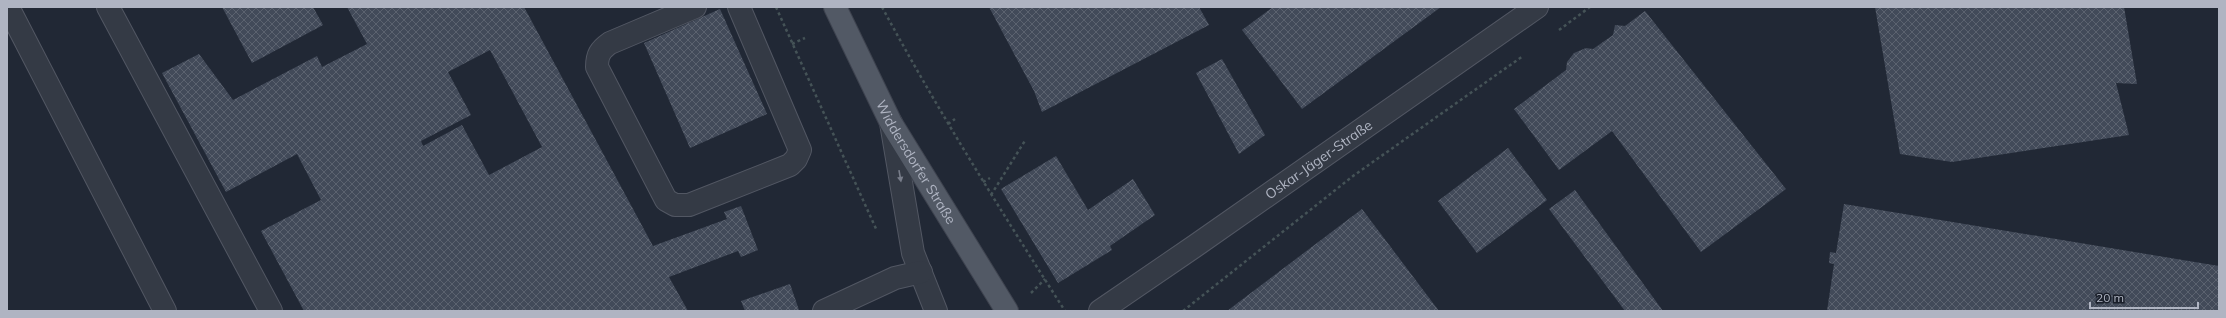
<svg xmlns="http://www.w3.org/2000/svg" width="2226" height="318" font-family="Mulish,sans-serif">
<defs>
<pattern id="building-cross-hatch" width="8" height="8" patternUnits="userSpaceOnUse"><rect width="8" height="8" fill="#424a59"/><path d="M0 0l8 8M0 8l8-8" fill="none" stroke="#5b626f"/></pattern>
</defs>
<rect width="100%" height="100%" fill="#212835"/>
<g fill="url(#building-cross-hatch)" fill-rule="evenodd">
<path d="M222,7H313L323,25L252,63Z"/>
<path d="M347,7H524L653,246L727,219L724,212L741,206L758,250L741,257L738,251L669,277L688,311H304L261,231L321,200L297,154L226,192L162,73L199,54L233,100L317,56L322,67L367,44ZM490,50L542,147L489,175L462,125L423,146L421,141L471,115L448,72Z"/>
<path d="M989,7H1199L1209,25L1042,112L1034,91Z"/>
<path d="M1273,7H1441L1302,109L1242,30Z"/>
<path d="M1875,7H2124L2137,84L2116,83L2129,135L1952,162L1900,154Z"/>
<path d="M720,9L767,114L690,148L644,43Z"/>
<path d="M1645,11L1786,189L1701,252L1612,131L1559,170L1514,109L1566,70L1567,62L1574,53L1586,48L1593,49L1613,35L1615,25L1625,26Z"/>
<path d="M1222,59L1265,135L1239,154L1196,73Z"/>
<path d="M1508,148L1547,200L1477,253L1438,201Z"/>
<path d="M1056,156L1088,210L1133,179L1155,215L1110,246L1112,250L1058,283L1001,189Z"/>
<path d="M1575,190L1663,311H1625L1549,209Z"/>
<path d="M1844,204L2219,266V311H1827L1834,264L1829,263L1830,252L1836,253Z"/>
<path d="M1362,209L1439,311H1227Z"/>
<path d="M790,284L799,310L745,311L741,301Z"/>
</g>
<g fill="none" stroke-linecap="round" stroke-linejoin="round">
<g stroke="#525763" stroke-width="24">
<g id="minor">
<path d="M8,7L165,311"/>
<path d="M108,7L271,311"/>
<path d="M695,7L610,43C600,50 597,55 597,67L666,200L675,205H689L790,165L796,159L800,150L739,7"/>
<path d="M891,123L913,253L936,311"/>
<path d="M824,311L895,278L921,272"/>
<path id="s1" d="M1100,311L1195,246L1537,7"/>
</g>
</g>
<g stroke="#3e434f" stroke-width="24">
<g id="major">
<path id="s2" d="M835,7L891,123L1007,311"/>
</g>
</g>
<g stroke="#455357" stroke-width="2.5" stroke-dasharray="3 3" stroke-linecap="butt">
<path d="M776,7L877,231"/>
<path d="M882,7C938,111 1001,211 1065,311"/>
<path d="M1559,30L1590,7"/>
<path d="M792,44L805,38"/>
<path d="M948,124L955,119"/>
<path d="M983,182L990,178"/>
<path d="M991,195L1026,139"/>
<path d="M1031,293L1045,279"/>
<path d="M1183,311L1353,176L1523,56"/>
</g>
<use href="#minor" stroke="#343a45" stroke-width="22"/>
<use href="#major" stroke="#525965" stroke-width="22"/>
</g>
<defs><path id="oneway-solid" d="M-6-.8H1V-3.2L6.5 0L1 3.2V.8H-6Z"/></defs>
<use fill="#787d8a" href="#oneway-solid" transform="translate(900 176) rotate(80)"/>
<g text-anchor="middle" stroke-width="3" stroke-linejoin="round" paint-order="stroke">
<g font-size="14" fill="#afb4c2" stroke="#1a1f2a">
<text dy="5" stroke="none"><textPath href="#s1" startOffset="266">Oskar-Jäger-Straße</textPath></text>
<text dy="5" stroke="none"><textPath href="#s2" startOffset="175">Widdersdorfer Straße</textPath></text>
</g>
</g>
<rect width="2226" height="318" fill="none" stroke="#afb4c2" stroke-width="16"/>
<path d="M2090 302v6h108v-6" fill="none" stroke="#afb4c2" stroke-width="2"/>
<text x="2096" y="302" font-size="12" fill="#afb4c2" stroke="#1a1f2a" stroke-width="3" paint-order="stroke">20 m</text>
</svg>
